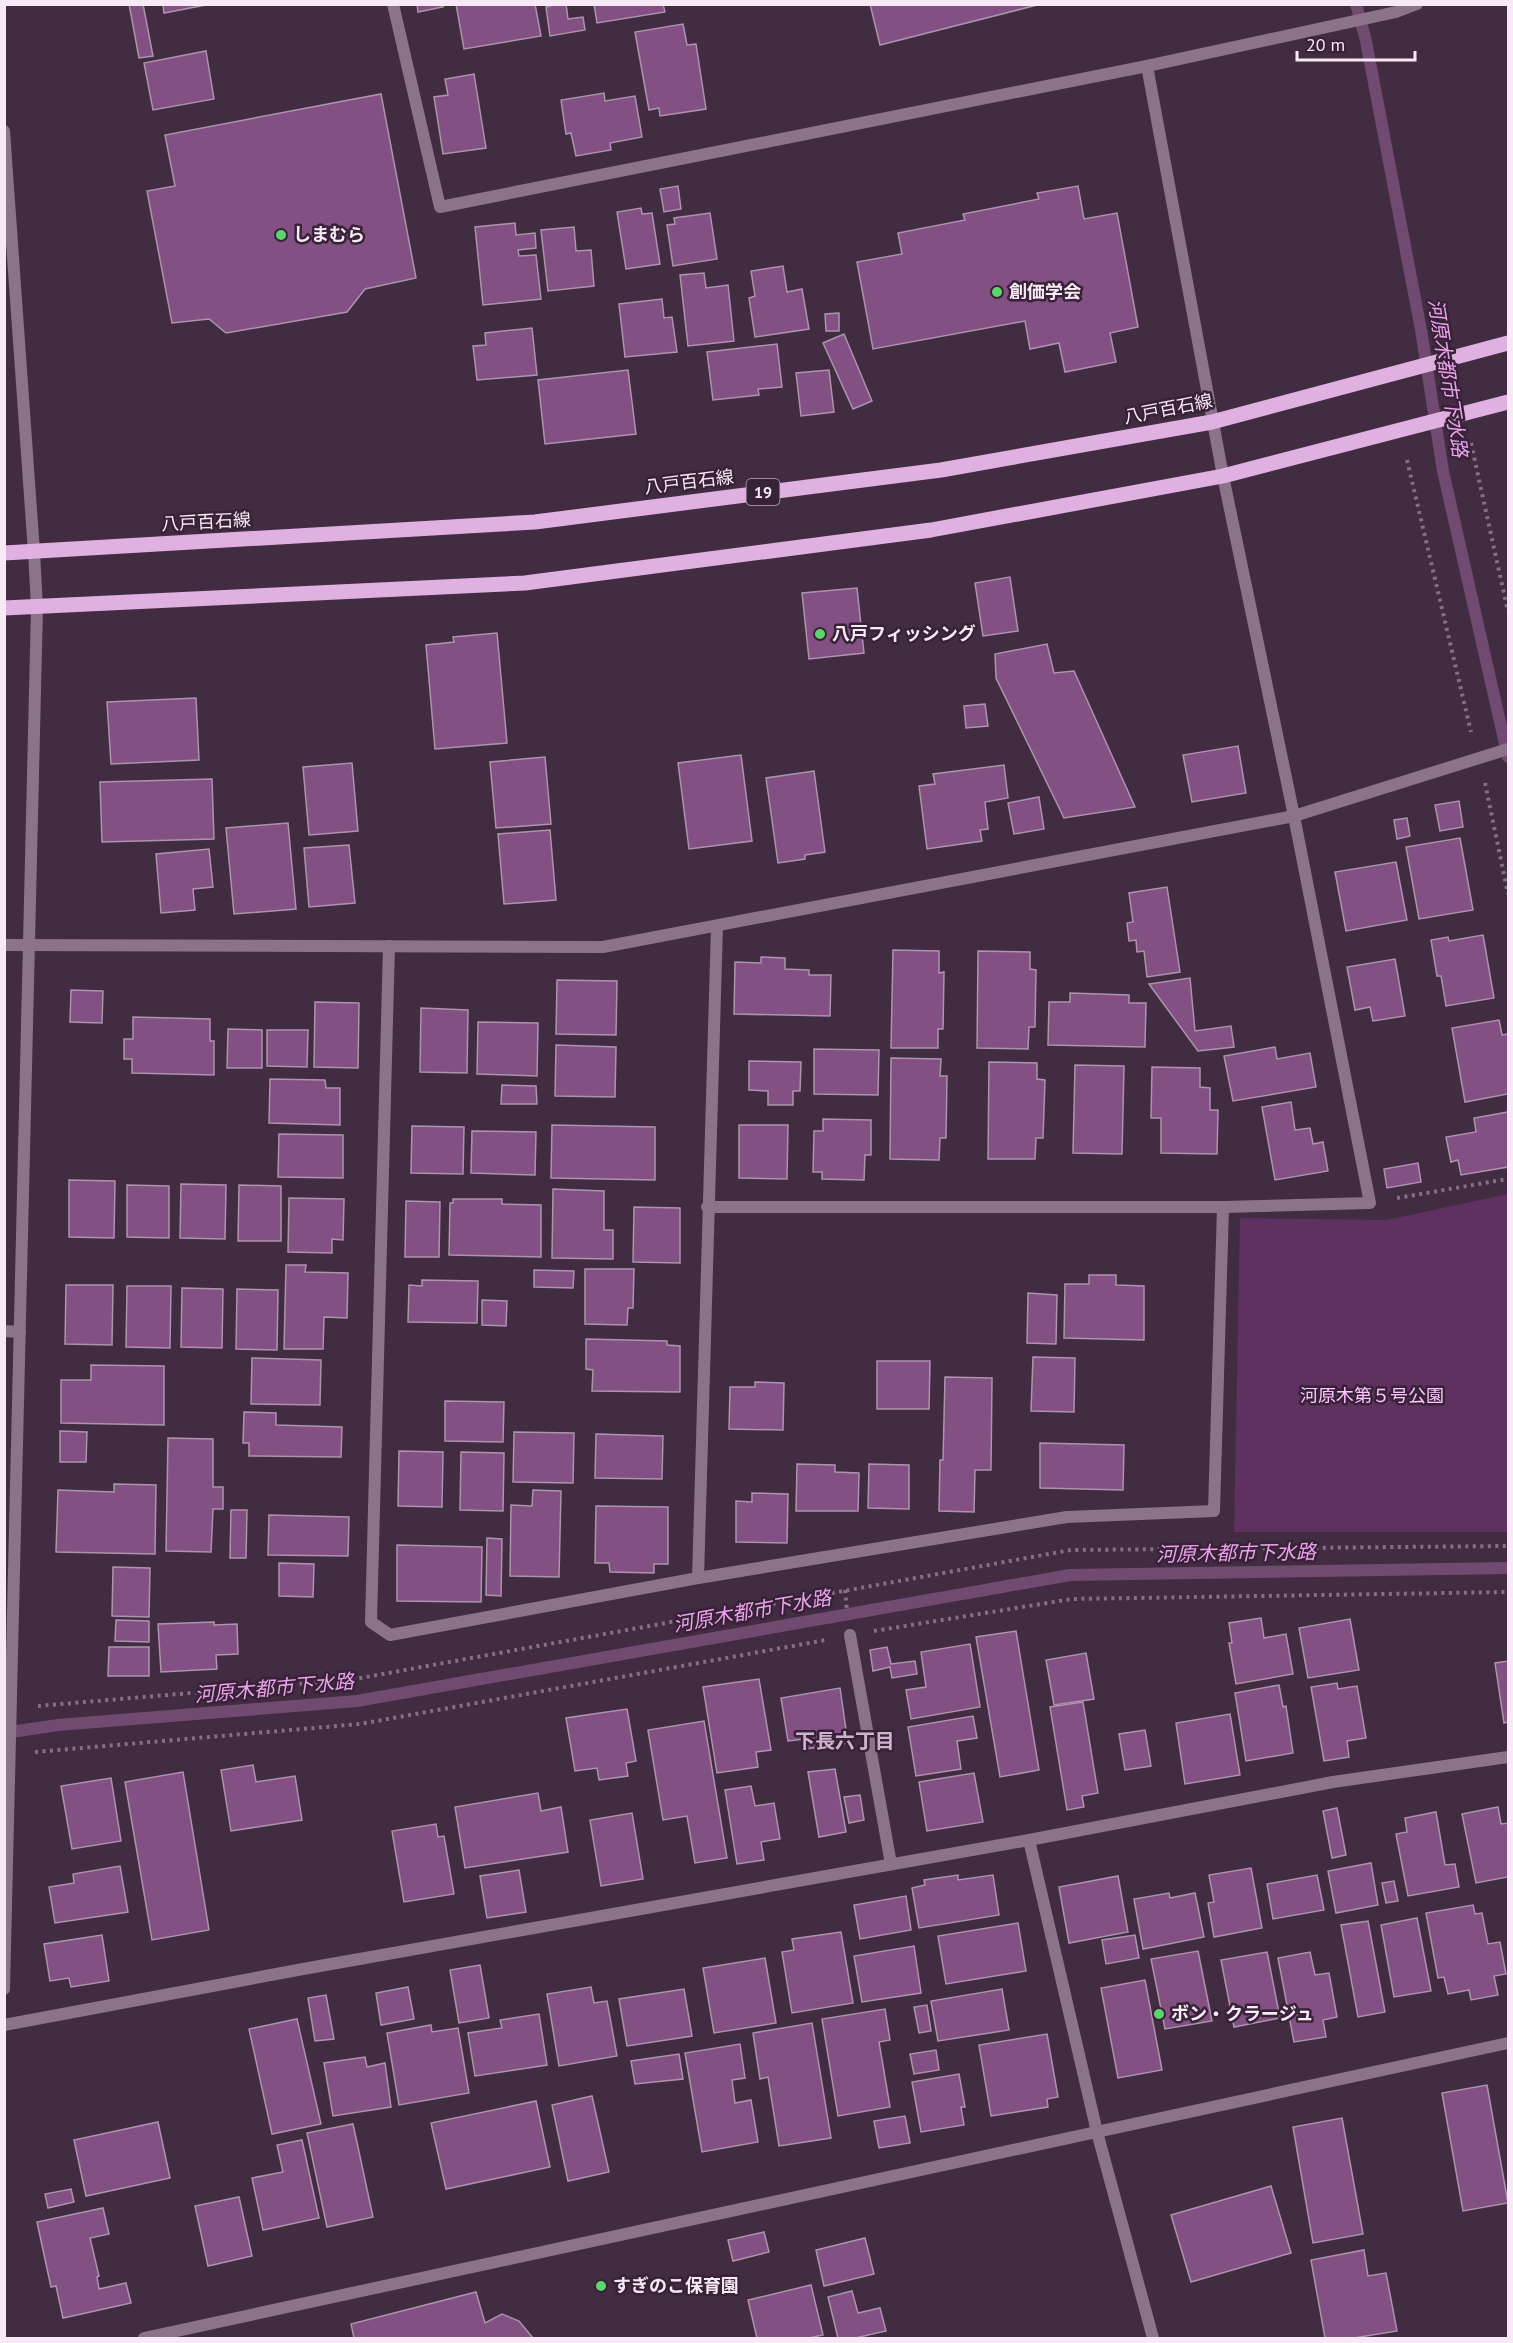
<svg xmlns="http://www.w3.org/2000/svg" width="1513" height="2343" font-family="'PT Sans','Noto Sans JP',sans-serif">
<rect width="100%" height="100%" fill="#422c42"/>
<path fill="#5f3160" d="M1508,1194V1532H1234L1240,1218L1387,1220Z"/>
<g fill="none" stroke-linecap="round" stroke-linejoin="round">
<g stroke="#704a71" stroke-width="12">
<path d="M1356,4L1366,41L1421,330L1443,471L1508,757"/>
<path d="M4,1733L58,1725L357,1701L1070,1575L1508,1568"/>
</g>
</g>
<g fill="#825083" stroke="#ad93ad" stroke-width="1.5">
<path d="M129,4H143L153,56L139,58Z"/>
<path d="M163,4H211L164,13Z"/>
<path d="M417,4H443V7L418,12Z"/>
<path d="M456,4H535L541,36L464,49Z"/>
<path d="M557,4H566L568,19L583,17L585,30L550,36L546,7Z"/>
<path d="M594,4H663L665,12L597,23Z"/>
<path d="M870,4H1041L880,45Z"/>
<path d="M683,24L687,45L696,44L706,109L660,116L659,108L649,110L635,32Z"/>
<path d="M206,51L214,99L153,110L144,63Z"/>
<path d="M474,74L486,148L443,154L434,97L448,95L445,79Z"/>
<path d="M604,93L605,101L635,96L642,137L610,143L611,150L576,156L571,133L566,134L561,100Z"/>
<path d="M381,94L416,278L365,289L347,312L226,333L209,319L172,323L147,191L175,186L165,135Z"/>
<path d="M678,186L681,209L664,212L660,189Z"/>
<path d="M1078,186L1084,219L1117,213L1138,327L1110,333L1116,362L1065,372L1059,343L1030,349L1025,321L873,349L857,262L902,254L898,233L965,220L963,214L1039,199L1037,193Z"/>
<path d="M641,208L642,214L652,213L660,264L626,269L617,212Z"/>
<path d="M710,213L717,259L673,266L667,225L675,224L674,218Z"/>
<path d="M515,223L516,235L535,233L536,248L518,250L519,256L536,255L541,299L483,305L475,227Z"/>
<path d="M574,227L576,251L591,250L594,286L548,291L541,230Z"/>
<path d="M783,266L787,292L802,289L809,329L755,337L749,298L755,296L751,271Z"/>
<path d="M704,273L706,288L728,285L734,341L688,346L680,275Z"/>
<path d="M662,299L664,318L672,317L677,352L625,357L619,304Z"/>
<path d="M839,313V331H826L825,314Z"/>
<path d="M532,328L537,375L477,380L473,346L486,345L485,333Z"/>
<path d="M844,334L872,401L853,409L823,343Z"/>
<path d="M777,344L782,387L758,389L759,395L713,400L707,352Z"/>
<path d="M628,370L636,434L545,444L538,380Z"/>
<path d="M829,370L834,412L801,416L796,373Z"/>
<path d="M1010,577L1018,631L983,636L975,583Z"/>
<path d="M857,588L864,653L809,659L802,593Z"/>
<path d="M497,633L507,743L435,749L426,645L454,642L453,637Z"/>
<path d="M1047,644L1054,673L1074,671L1135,807L1064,818L996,678L995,654Z"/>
<path d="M196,698L199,760L111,764L107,702Z"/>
<path d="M985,704L988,726L966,728L964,706Z"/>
<path d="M1238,746L1246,793L1192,802L1183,755Z"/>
<path d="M741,755L752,841L689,849L678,763Z"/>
<path d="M545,757L551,824L496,828L490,762Z"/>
<path d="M352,763L358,831L309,835L303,767Z"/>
<path d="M1004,765L1008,798L985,802L988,829L980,830L982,841L927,849L919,786L935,784L933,774Z"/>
<path d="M814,771L825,852L805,855V859L778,863L766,778Z"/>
<path d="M212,779L214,839L102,842L100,782Z"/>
<path d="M1039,797L1044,829L1014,834L1008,803Z"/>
<path d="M1459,801L1463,827L1440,831L1435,805Z"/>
<path d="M1407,818L1410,836L1397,839L1394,820Z"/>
<path d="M288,823L296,909L234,914L226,828Z"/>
<path d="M550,830L556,900L504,904L498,834Z"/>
<path d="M1460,838L1473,910L1419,919L1406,847Z"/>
<path d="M349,845L355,903L309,907L304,848Z"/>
<path d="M209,849L213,887L193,889L195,910L161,913L156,854Z"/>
<path d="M1396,862L1407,920L1346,931L1335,872Z"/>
<path d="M1167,887L1180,972L1147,977L1144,951L1137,952L1136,940L1129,941L1127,923L1133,922L1129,893Z"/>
<path d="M1483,935L1494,998L1446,1006L1441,976H1437L1431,940L1448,937L1449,941Z"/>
<path d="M893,950L939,951V973L944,972L943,1029H938V1048H891Z"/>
<path d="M978,951L1030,952V969L1036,970L1035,1027H1029L1028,1049L977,1048Z"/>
<path d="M761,957L785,958V969L809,970V975H831L830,1016L734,1014L735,962L761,963Z"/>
<path d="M1395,959L1405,1016L1373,1021L1370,1007L1355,1010L1347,967Z"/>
<path d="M1190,978L1195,1031L1231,1026L1234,1047L1198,1051L1149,984Z"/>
<path d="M557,980L617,981L616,1035L556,1034Z"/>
<path d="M71,990L103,991L102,1023L70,1022Z"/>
<path d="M1070,993L1129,995V1003H1146L1145,1047L1048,1045L1049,1002H1070Z"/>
<path d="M315,1002L359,1003L358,1068L314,1067Z"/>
<path d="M421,1008L468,1010L467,1073L420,1072Z"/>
<path d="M133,1017L210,1019V1041H214V1075L132,1073V1059H124V1039H133Z"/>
<path d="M1499,1020L1502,1035L1508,1034V1094L1465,1102L1452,1028Z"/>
<path d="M478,1022L538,1023L537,1076L477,1074Z"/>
<path d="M228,1029L262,1030V1068H227Z"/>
<path d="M267,1030H308L307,1067L267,1066Z"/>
<path d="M556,1045L616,1047L615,1097L555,1096Z"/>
<path d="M1275,1047L1277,1059L1310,1053L1316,1087L1233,1101L1224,1056Z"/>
<path d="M814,1049L879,1050L878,1095L814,1094Z"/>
<path d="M891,1058L941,1059L940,1076H947L946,1138H940L939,1160L890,1159Z"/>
<path d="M749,1061L801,1062L800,1091H793V1105H768V1091L749,1090Z"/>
<path d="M989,1062L1037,1063V1079L1045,1080L1043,1138H1036L1035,1159H988Z"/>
<path d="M1075,1065L1124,1066L1122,1154L1073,1153Z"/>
<path d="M1152,1067L1200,1068V1087L1210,1088V1110H1218L1217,1154L1161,1153V1118H1151Z"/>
<path d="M270,1079L325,1080L326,1088H340V1125L269,1123Z"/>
<path d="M502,1085L536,1086L537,1104H501Z"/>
<path d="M1291,1102L1295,1130L1310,1128L1313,1144L1323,1142L1328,1171L1275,1180L1262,1107Z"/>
<path d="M1508,1112V1167L1461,1175L1458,1160L1451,1162L1446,1137L1476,1132L1474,1118Z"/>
<path d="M823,1119L871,1120V1155H865L864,1180L822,1179V1172H813L814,1131H823Z"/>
<path d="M552,1125L655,1127V1180L551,1178Z"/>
<path d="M739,1125H788L787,1179L739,1178Z"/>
<path d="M412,1126L464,1127L463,1174L411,1173Z"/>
<path d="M472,1131L536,1132L535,1175L471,1173Z"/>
<path d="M279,1134L343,1135V1178L278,1177Z"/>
<path d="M1418,1163L1421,1182L1387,1188L1384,1169Z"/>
<path d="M69,1180L115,1181L114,1238L69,1237Z"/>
<path d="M181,1184L226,1185L225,1239L180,1238Z"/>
<path d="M127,1185L169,1186V1238L127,1237Z"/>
<path d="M239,1185L281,1186V1241H238Z"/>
<path d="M553,1189L604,1191V1230H613V1259L552,1258Z"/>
<path d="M289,1198L344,1199L343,1240L332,1239V1253L288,1252Z"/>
<path d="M453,1199H502V1204L541,1205V1257L449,1255L450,1203H453Z"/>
<path d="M406,1201L440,1202L439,1257H405Z"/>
<path d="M634,1207L680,1208V1263L633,1262Z"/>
<path d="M286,1265H306L305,1272L348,1273L347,1318L324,1317L323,1349H284Z"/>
<path d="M585,1269H634L633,1308H628L627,1325L585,1324Z"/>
<path d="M534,1270L574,1271L573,1288L534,1287Z"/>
<path d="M1089,1275H1116V1285L1144,1286V1340L1064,1338L1065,1284H1089Z"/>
<path d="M422,1280L478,1281L477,1323L408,1322L409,1285L422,1286Z"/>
<path d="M66,1285H113L112,1345L65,1344Z"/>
<path d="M127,1286H171L170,1348L126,1347Z"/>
<path d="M182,1288L223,1289L222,1348L181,1347Z"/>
<path d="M237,1289L278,1290L277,1350L236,1349Z"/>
<path d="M1028,1293L1057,1295L1056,1344L1027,1343Z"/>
<path d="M482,1300L507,1301L506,1326L482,1325Z"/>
<path d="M586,1339L667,1341V1345L680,1346V1392L592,1391L593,1370L586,1369Z"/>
<path d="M1033,1357L1075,1358L1074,1412L1031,1411Z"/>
<path d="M252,1358L321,1360L320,1405L251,1404Z"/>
<path d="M877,1361H930L929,1409H877Z"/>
<path d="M91,1365L164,1366V1425L61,1423V1380H91Z"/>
<path d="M945,1377L992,1378L991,1470H975L974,1512L939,1511L940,1460H943Z"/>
<path d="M755,1382L784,1383L783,1430L729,1429L730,1387H755Z"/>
<path d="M445,1401L504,1402L503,1442L445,1441Z"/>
<path d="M244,1412L276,1413V1425L342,1427L341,1457L249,1456V1443H243Z"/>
<path d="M60,1431L87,1432L86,1462H60Z"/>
<path d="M514,1432L574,1433L573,1483L513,1482Z"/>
<path d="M596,1434L663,1436L662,1479L595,1478Z"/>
<path d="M168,1438L213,1439V1487H223V1509H213L211,1552L166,1551Z"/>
<path d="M1040,1443L1124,1445L1123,1490L1040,1488Z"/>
<path d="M399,1451L443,1452L442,1507L398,1506Z"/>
<path d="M461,1452L504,1453L503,1511L460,1510Z"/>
<path d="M797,1464L835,1465V1472L859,1473L858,1511H796Z"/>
<path d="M869,1464L909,1465V1509L868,1508Z"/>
<path d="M114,1484L156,1485L155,1554L56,1552L58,1490L114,1492Z"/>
<path d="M533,1490L561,1491L559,1577L510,1576L511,1505L532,1506Z"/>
<path d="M752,1493L788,1494L787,1543L736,1542V1501L752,1502Z"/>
<path d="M596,1506L668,1507V1564H654V1573L610,1572L609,1563H595Z"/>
<path d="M231,1510H247L246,1558H230Z"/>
<path d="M269,1515L349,1517L348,1556L268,1555Z"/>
<path d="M487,1538L502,1539L501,1596L486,1595Z"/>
<path d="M397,1545L482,1547L481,1602L397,1601Z"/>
<path d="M279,1563L314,1564L313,1597L279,1596Z"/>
<path d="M113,1567L150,1568L149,1617L112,1616Z"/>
<path d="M1261,1618L1264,1638L1286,1634L1293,1674L1236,1684L1229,1643H1232L1229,1623Z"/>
<path d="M1350,1619L1359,1670L1308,1678L1299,1628Z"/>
<path d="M116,1620L149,1621V1642L115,1641Z"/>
<path d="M214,1622V1625L237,1624L238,1654L216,1655L217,1669L161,1672L158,1624Z"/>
<path d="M1016,1631L1039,1770L1000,1777L976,1637Z"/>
<path d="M970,1644L980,1707L911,1719L906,1690L926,1687L921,1652Z"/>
<path d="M109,1647H149V1676H108Z"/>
<path d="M887,1647L891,1664L915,1661L917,1674L892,1678L890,1667L873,1671L870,1650Z"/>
<path d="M1086,1653L1094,1699L1054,1705L1046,1660Z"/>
<path d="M1508,1661V1722L1504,1723L1495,1663Z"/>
<path d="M759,1679L771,1750L756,1752L758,1767L717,1773L703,1687Z"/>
<path d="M1337,1683L1338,1689L1357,1686L1366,1738L1347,1741L1349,1757L1324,1761L1311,1687Z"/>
<path d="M1279,1685L1283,1707L1286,1706L1293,1753L1246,1761L1235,1693Z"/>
<path d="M840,1688L848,1743L806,1749L805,1739L788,1741L781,1698Z"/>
<path d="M1083,1702L1098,1793L1082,1796L1084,1807L1067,1810L1050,1707Z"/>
<path d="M627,1709L636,1761L626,1763L628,1776L599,1780L597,1768L575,1771L566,1718Z"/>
<path d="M1230,1714L1240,1775L1185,1784L1176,1723Z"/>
<path d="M973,1716L977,1738L957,1741L961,1769L916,1776L908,1727Z"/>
<path d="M704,1721L727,1858L695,1863L687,1816L663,1820L648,1730Z"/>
<path d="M1145,1730L1151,1766L1125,1770L1119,1734Z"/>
<path d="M253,1765L256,1782L295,1776L302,1820L231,1831L221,1770Z"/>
<path d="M835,1769L846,1832L819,1837L808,1772Z"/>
<path d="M183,1772L209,1930L152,1940L125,1782Z"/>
<path d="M974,1773L983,1822L927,1831L919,1782Z"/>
<path d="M111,1778L121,1841L72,1849L61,1786Z"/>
<path d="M751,1786L755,1806L774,1803L780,1839L761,1842L764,1860L737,1864L725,1790Z"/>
<path d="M538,1793L541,1811L561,1807L568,1852L465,1868L455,1807Z"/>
<path d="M860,1795L864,1820L849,1823L844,1797Z"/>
<path d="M1498,1807L1501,1824L1508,1823V1877L1476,1883L1462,1814Z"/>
<path d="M1337,1808L1346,1855L1332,1858L1323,1811Z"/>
<path d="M1436,1812L1445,1865L1455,1864L1459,1887L1408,1896L1396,1834L1407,1832L1405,1818Z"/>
<path d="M632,1813L643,1879L601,1886L590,1820Z"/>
<path d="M436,1824L438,1837L444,1836L454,1894L404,1902L392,1831Z"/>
<path d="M1371,1863L1378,1905L1336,1913L1328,1871Z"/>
<path d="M120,1866L128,1912L55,1923L49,1887L74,1883L73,1874Z"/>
<path d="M1251,1868L1262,1928L1214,1937L1208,1903L1214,1902L1209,1875Z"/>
<path d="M519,1870L526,1912L487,1918L480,1876Z"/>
<path d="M958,1875V1880L993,1875L999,1915L919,1928L912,1888L925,1885L924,1880Z"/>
<path d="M1317,1875L1324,1910L1273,1919L1267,1884Z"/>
<path d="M1118,1876L1128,1932L1069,1943L1059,1887Z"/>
<path d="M1394,1881L1398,1901L1386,1903L1382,1883Z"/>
<path d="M1169,1893L1170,1898L1195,1893L1204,1937L1143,1949L1134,1899Z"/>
<path d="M906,1896L911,1930L860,1939L854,1905Z"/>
<path d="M1473,1905L1475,1914L1482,1913L1488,1944L1500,1942L1506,1974L1494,1976L1498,1995L1471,2000L1469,1990L1448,1994L1444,1977L1438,1978L1426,1913Z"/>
<path d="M1417,1918L1431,1991L1394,1997L1381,1925Z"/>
<path d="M1368,1921L1385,2012L1358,2017L1341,1925Z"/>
<path d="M1018,1923L1026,1971L946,1984L938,1936Z"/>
<path d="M841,1932L853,2003L792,2013L782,1952L794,1950L792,1939Z"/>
<path d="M102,1935L109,1981L71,1987L69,1978L50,1981L44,1944Z"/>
<path d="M1135,1935L1139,1958L1106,1964L1102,1940Z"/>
<path d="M914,1946L921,1993L862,2002L854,1956Z"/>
<path d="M1198,1951L1212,2021L1165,2029L1151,1959Z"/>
<path d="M1267,1952L1280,2018L1234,2027L1221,1960Z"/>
<path d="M1310,1952L1315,1975L1329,1973L1337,2017L1323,2020L1326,2037L1294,2042L1278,1958Z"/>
<path d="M765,1958L776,2023L714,2033L703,1968Z"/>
<path d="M480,1965L489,2018L459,2023L450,1970Z"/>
<path d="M1145,1980L1162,2070L1118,2078L1101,1988Z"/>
<path d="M408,1987L414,2019L381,2025L376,1993Z"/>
<path d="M591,1987L594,2003L607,2001L617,2056L559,2066L547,1994Z"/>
<path d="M684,1989L692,2036L627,2046L619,1999Z"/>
<path d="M1002,1989L1009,2030L938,2041L931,2001Z"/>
<path d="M326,1995L334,2039L315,2041L308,1998Z"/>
<path d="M927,2005L931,2031L919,2033L914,2007Z"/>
<path d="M885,2009L890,2040L879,2042L890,2107L838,2116L822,2019Z"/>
<path d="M539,2014L547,2065L475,2076L468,2033L502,2028L500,2020Z"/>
<path d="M297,2019L321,2124L272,2134L249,2029Z"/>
<path d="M812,2023L831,2138L779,2146L768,2077L760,2079L753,2033Z"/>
<path d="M431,2025L432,2032L458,2028L469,2093L399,2105L387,2033Z"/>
<path d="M1047,2034L1058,2097L1047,2099L1048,2107L991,2116L979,2045Z"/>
<path d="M740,2044L745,2078L732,2080L735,2103L751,2100L758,2142L702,2152L685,2053Z"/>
<path d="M936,2050L939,2070L914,2074L910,2054Z"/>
<path d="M679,2054L683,2079L635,2084L631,2061Z"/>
<path d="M365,2057L367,2067L385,2063L391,2107L333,2116L324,2063Z"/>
<path d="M959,2074L965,2107H961L964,2125L921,2132L912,2082Z"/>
<path d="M1487,2085L1508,2203L1463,2211L1442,2093Z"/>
<path d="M592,2096L609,2172L568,2181L552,2105Z"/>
<path d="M536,2101L550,2167L446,2189L431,2123Z"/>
<path d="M905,2116L910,2143L879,2148L874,2121Z"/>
<path d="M1342,2118L1363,2234L1313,2243L1293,2127Z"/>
<path d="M158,2122L170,2178L86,2196L74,2140Z"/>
<path d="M353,2124L373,2217L327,2227L307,2133Z"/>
<path d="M302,2140L319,2218L263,2230L252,2178L283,2172L277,2145Z"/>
<path d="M1271,2186L1291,2253L1191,2282L1171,2215Z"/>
<path d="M71,2189L74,2202L48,2208L45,2194Z"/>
<path d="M239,2197L252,2256L208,2266L195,2206Z"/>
<path d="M103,2208L109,2234L90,2238L99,2276L97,2277L99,2289L126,2283L131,2303L63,2318L56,2286L51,2287L37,2222Z"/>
<path d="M764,2232L769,2252L733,2261L728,2240Z"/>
<path d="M865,2238L874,2274L824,2286L816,2250Z"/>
<path d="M1364,2250L1368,2276L1386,2273L1397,2331L1354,2338H1325L1311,2260Z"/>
<path d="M811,2285L823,2335L809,2338H757L748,2300Z"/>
<path d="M852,2291L858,2313L880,2308L886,2331L855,2338H838L828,2297Z"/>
<path d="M476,2292L485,2323L502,2314L519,2321L533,2338H354L351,2324Z"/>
</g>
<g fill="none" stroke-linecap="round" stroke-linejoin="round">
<g stroke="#837083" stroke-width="4" stroke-dasharray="3 4.5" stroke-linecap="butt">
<path d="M1471,443L1508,612"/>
<path d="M1407,460L1471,732"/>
<path d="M1485,783L1508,894"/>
<path d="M1397,1198L1508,1179"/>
<path d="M845,1590L847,1611"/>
<path d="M874,1631L1072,1599L1508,1592"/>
<path d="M38,1706L355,1679L1071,1550L1508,1546"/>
<path d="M35,1752L360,1724L826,1640"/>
</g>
<g stroke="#8b738a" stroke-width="12">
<path d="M393,4L440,207L1147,66L1396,12L1417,4"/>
<path d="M4,131L34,552"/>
<path d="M4,945L603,947L1294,816L1508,749"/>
<path d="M389,946L371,1622L390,1635L698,1578L1067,1517L1214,1511L1223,1207"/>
<path d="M707,1207H1223L1370,1203L1294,816L1223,476L1147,66"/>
<path d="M4,1331L20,1332"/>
<path d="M698,1578L717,926"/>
<path d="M850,1635L891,1864"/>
<path d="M1029,1840L1097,2132L1153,2338"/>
<path d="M4,2025L303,1969L1029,1840L1333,1782L1508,1757"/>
<path d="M144,2338L1508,2043"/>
</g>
<path stroke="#8b738a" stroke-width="12" d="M4,1989L37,607L34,552"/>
<g stroke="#e0b1e0" stroke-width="15">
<path d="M4,553L535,522L941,470L1212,422L1508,343"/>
<path d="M4,608L525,583L931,530L1223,476L1508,402"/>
</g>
</g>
<g fill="#5cd56d" stroke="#372237" stroke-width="2">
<circle cx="281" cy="235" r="6"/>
<circle cx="997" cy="292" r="6"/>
<circle cx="820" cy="634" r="6"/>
<circle cx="1159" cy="2014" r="6"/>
<circle cx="601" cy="2286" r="6"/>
</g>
<g text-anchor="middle" stroke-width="5" stroke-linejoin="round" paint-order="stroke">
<rect fill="#372237" stroke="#beadbd" stroke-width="1.5" x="746.5" y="479" width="33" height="26" rx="4.5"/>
<g font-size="16" font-weight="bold" fill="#f8e9f7">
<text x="763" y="498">19</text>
</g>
<g font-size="18" font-weight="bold" fill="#f8e9f7" stroke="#372237" text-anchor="start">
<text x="293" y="241">しまむら</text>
<text x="1009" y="298">創価学会</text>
<text x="832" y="640">八戸フィッシング</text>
<text x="1171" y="2020">ボン・クラージュ</text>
<text x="613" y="2292">すぎのこ保育園</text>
</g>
<g font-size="18" fill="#f8e9f7" stroke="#372237">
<text transform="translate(1168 409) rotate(-11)" y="6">八戸百石線</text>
<text transform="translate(689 482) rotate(-7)" y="6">八戸百石線</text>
<text transform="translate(206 522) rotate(-3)" y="6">八戸百石線</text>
</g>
<g font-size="18" fill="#ffc3ff" stroke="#372237">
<text x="1372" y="1402">河原木第５号公園</text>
</g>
<g font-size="20" font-style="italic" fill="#eba2eb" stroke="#372237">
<text transform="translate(1448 378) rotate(81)" y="7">河原木都市下水路</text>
<text transform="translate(1236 1553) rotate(-1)" y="7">河原木都市下水路</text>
<text transform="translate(752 1611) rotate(-10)" y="7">河原木都市下水路</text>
<text transform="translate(274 1688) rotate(-5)" y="7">河原木都市下水路</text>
</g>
<g font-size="20" font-weight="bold" fill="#cfb4cf" stroke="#372237">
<text x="845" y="1748">下長六丁目</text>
</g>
</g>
<rect width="1513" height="2343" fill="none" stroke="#f8e9f7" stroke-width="12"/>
<path d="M1297 51v9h118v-9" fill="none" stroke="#f8e9f7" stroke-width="3"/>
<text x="1306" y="51" font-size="18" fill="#f8e9f7" stroke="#372237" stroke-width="4.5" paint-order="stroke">20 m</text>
</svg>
